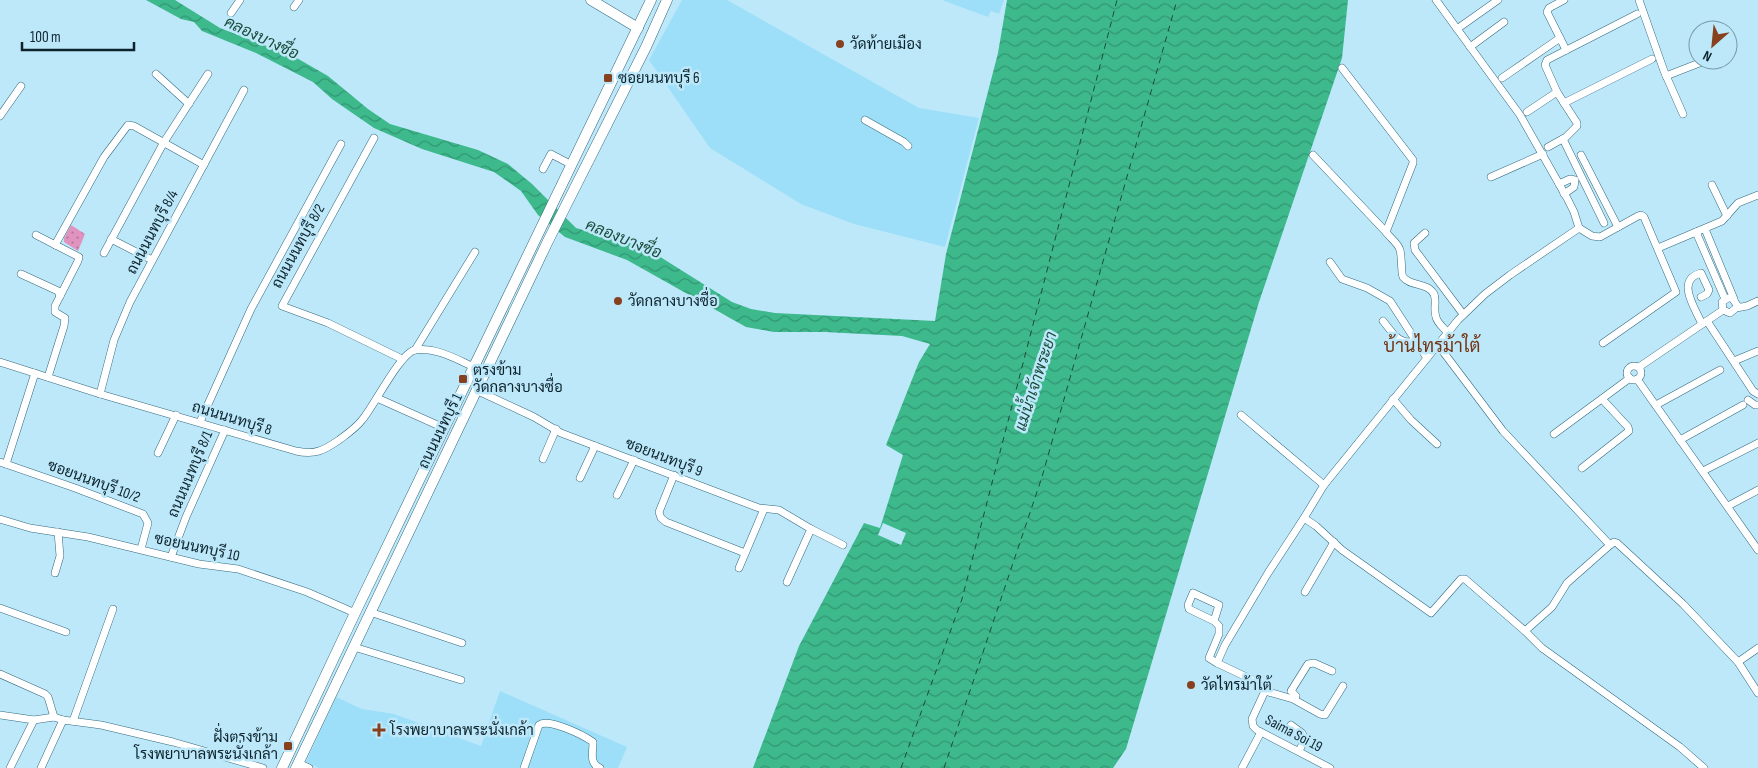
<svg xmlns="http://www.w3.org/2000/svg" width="1758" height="768" font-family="'Sofia Sans Condensed',Sarabun,sans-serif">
<defs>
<pattern id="park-dots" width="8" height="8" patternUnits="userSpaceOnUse" patternTransform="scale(1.25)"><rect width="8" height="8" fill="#e093bf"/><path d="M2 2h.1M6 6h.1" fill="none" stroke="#b4789c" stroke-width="1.8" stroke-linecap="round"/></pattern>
<pattern id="water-waves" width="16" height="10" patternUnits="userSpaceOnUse" patternTransform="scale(1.25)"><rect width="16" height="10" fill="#3db98c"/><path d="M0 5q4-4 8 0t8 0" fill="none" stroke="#329673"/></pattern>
</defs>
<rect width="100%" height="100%" fill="#bce8fa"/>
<g fill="#9ddff9">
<path d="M682,0H727L919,108L979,118L945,247L854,224L801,204L710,148L649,60Z"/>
<path d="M942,0H1004L999,14L991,11L988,17Z"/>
<path d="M500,691L627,747L618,768H319L306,762L336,697L362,709L394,714L481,746Z"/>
</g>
<path fill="url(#park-dots)" d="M71,225L85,234L78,251L64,242V238Z"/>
<path fill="url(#water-waves)" d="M146,0H175L220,28L295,57L328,76L368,109L390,124L478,150L508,164L532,184L576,228L646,248L732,302L751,309L775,313L935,321L946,254L998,53L1007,0H1348L1342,58L1259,302L1126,749L1113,768H753L799,646L864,523L880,528L903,455L886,445L919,362L930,344L902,336L825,332H774L746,327L627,260L565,237L538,215L521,191L494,172L422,149L374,128L332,99L313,82L256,53L202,31L194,22L181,19Z"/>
<path fill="#bce8fa" d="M883,523L906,533L901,545L878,535Z"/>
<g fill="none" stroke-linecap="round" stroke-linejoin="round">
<g stroke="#1b4d3a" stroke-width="1" stroke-dasharray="6 5" stroke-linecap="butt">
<path d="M901,768L962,599L1117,0"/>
<path d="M944,768L1042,477L1177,0"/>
</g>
<g stroke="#33697d" stroke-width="8">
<g id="street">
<path d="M1436,0L1520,115L1567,198L1574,212L1579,228L1592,236L1600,237L1638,216L1641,215L1644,217L1676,292L1603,343"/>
<path d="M1564,0L1549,8L1547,12L1566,50"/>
<path d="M1639,0L1664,71L1683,114"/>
<path d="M294,7L299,0"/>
<path d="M231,13L240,0"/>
<path d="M1457,29L1498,0"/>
<path d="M1470,47L1504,22"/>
<path d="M1342,68L1413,160V163L1386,232C1390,238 1398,243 1400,250C1402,257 1401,274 1403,277C1411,287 1427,282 1434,294C1437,301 1433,310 1436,317C1437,323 1444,328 1448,333"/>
<path d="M156,74L189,104"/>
<path d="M1666,76L1707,60"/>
<path d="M1502,78L1560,38"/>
<path d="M1557,92L1545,65L1547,60L1637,14"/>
<path d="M1527,112L1557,92L1564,103L1652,59"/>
<path d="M0,116L21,86"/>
<path d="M865,120L904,142L908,146"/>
<path d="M374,138L282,306L328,323L402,359"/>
<path d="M1563,139L1604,223"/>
<path d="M1548,147L1566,137L1577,126V123L1564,103"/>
<path d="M1313,155L1386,232"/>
<path d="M1581,155L1618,227"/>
<path d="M543,169L551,154L572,165"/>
<path d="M1491,177L1543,154"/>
<path d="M1559,184L1570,179L1575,180L1574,187L1564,194"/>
<path d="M1712,185L1727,216"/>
<path d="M1705,229L1734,299"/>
<path d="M1696,232L1725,299"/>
<path d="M1425,233L1414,243L1415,250L1463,314"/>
<path d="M36,235L79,257L78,261L55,306V312L65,318L64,326L48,377"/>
<path d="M111,239L152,260"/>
<path d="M55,245L104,157L128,125L134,126L204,165"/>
<path d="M1658,248L1722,221L1738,203L1758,195"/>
<path d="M104,253L164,142L208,74"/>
<path d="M1330,262L1342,279L1367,288L1390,301L1427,358"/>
<path d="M21,274L58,291L60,296"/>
<path d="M1701,297L1707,294L1709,290L1701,273C1675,280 1695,308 1702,324"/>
<path d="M1736,308L1737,305L1732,298H1728L1722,302L1723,310L1730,313L1736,308L1747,306L1758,301"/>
<path d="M1383,321C1393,333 1399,346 1417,341"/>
<path d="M1707,321L1753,391L1758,394"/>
<path d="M1438,345L1503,431L1610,545"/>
<path d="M415,350C436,347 456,359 474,367"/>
<path d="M1734,361L1758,351"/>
<path d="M0,362L100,394L296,451C315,455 323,451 339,440C347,434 356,428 362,420C374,406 400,353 415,350L475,252"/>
<circle cx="1634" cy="373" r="7"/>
<path d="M1639,367L1723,310"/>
<path d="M1637,379L1758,550"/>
<path d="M476,390L534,417L561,433L759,508L779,510L811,529L843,545"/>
<path d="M100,394L114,340L130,302L244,90"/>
<path d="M377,398L444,428"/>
<path d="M1393,399L1411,420L1437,444"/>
<path d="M1748,400L1755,405H1758"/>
<path d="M1656,405L1720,370"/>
<path d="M1241,415L1324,485"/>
<path d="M200,422L251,309L341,144"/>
<path d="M1554,434L1630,378"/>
<path d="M1680,440L1743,405"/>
<path d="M158,453L176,415"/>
<path d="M543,459L556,429"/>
<path d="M0,462L75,488L143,514L148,523L141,549"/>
<path d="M6,464L35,373"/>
<path d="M1582,468L1629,431L1628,427L1602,399"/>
<path d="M1703,471L1758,443"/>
<path d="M674,475L659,512L661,518L666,522L745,553"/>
<path d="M580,478L595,446"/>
<path d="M617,495L634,460"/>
<path d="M1728,506L1758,490"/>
<path d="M1304,518L1316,526L1342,550L1431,613L1461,579H1465L1525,631L1542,648L1680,747L1704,768"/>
<path d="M0,519L30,528L88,537L199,564L238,569L307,592L355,613"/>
<path d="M171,557L186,517L225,430"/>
<path d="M739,568L764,509"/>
<path d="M55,573L60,556L58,532"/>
<path d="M787,582L811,529"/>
<path d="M1305,592L1334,542"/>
<path d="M0,608L66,632"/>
<path d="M370,612L462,643"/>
<path d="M1214,621L1219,605L1193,593L1188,605L1189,609L1214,621L1219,626V634L1209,658L1217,663"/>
<path d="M1525,631L1552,607L1567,583L1610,545L1614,542L1617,543L1683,604L1738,662L1758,693"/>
<path d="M354,647L461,680"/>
<path d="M1738,662L1758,648"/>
<path d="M0,674L45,694L48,697L54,717"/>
<path d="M1265,691L1293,699L1320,714L1325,715L1343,686"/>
<path d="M1294,699L1296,696L1291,691L1308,664L1314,663L1332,671"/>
<path d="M0,715L34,720L54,717L63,720L101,725L173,742L263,768"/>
<path d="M73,721L113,609"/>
<path d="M1291,725L1302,733L1305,739L1299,751"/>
<path d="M298,763L309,768"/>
<path d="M10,768L34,720"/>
<path d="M41,768L63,720"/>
<path d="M524,768L539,725C549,718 583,735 593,742C593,752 589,764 600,768"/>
<path d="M1242,768L1261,732"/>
<path d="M1330,768L1257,730L1253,726L1252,719L1265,691L1257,682L1217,663L1225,645L1268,573L1304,518L1324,485L1458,320L1485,294L1510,275L1579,228"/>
</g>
</g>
<g stroke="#33697d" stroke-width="11">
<g id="secondary">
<path d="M591,0L638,28"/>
<path d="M282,768L355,613L651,0"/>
<path d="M296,768L548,241L646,47L667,0"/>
</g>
</g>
<use href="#street" stroke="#fff" stroke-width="7"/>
<use href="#secondary" stroke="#fff" stroke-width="10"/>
</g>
<g fill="#87411e" stroke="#bce8fa" stroke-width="2">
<circle cx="840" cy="44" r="5"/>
<rect x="603" y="73" width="10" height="10" rx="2.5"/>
<circle cx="618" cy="301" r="5"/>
<rect x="458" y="374" width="10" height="10" rx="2.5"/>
<circle cx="1191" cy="685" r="5"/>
<path d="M376.5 722.5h5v5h5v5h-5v5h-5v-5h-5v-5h5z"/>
<rect x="283" y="741" width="10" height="10" rx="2.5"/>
</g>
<g text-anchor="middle" stroke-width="5" stroke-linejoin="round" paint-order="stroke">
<g font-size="15" fill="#0e242d" stroke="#bce8fa" text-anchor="start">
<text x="850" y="49">วัดท้ายเมือง</text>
<text x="618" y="83">ซอยนนทบุรี 6</text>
<text x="628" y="306">วัดกลางบางซื่อ</text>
<text x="473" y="375">ตรงข้าม<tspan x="473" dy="17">วัดกลางบางซื่อ</tspan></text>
<text x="1201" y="690">วัดไทรม้าใต้</text>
<text x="390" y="735">โรงพยาบาลพระนั่งเกล้า</text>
<text x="278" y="742" text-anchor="end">ฝั่งตรงข้าม<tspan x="278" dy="17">โรงพยาบาลพระนั่งเกล้า</tspan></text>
</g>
<g font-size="15" fill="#0e242d" stroke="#bce8fa">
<text transform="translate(152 232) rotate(-62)" y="5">ถนนนนทบุรี 8/4</text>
<text transform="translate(298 246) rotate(-61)" y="5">ถนนนนทบุรี 8/2</text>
<text transform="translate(232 418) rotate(17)" y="5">ถนนนนทบุรี 8</text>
<text transform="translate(440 431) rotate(-64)" y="5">ถนนนนทบุรี 1</text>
<text transform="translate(664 457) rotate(21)" y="5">ซอยนนทบุรี 9</text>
<text transform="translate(190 474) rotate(-67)" y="5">ถนนนนทบุรี 8/1</text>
<text transform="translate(94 481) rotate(20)" y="5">ซอยนนทบุรี 10/2</text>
<text transform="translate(197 547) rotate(12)" y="5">ซอยนนทบุรี 10</text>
<text transform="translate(1294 733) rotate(28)" y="5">Saima Soi 19</text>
</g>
<g font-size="16" font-style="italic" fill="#1b4d3a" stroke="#bce8fa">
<text transform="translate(262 37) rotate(25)" y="6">คลองบางซื่อ</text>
<text transform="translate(624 238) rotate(22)" y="6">คลองบางซื่อ</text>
<text transform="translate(1035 381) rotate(-72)" y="6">แม่น้ำเจ้าพระยา</text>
</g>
<g font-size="18" fill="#743413" stroke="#bce8fa">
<text x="1432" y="352">บ้านไทรม้าใต้</text>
</g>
</g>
<g transform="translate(1713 45) rotate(207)"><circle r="24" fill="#bce8fa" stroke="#769aa8"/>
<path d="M0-4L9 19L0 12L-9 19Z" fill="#87411e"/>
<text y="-8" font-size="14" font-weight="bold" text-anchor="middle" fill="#0e242d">N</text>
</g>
<path d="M22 42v8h112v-8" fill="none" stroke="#0e242d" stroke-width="2.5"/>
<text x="30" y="42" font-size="15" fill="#0e242d" stroke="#bce8fa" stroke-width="4" paint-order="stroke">100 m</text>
</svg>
